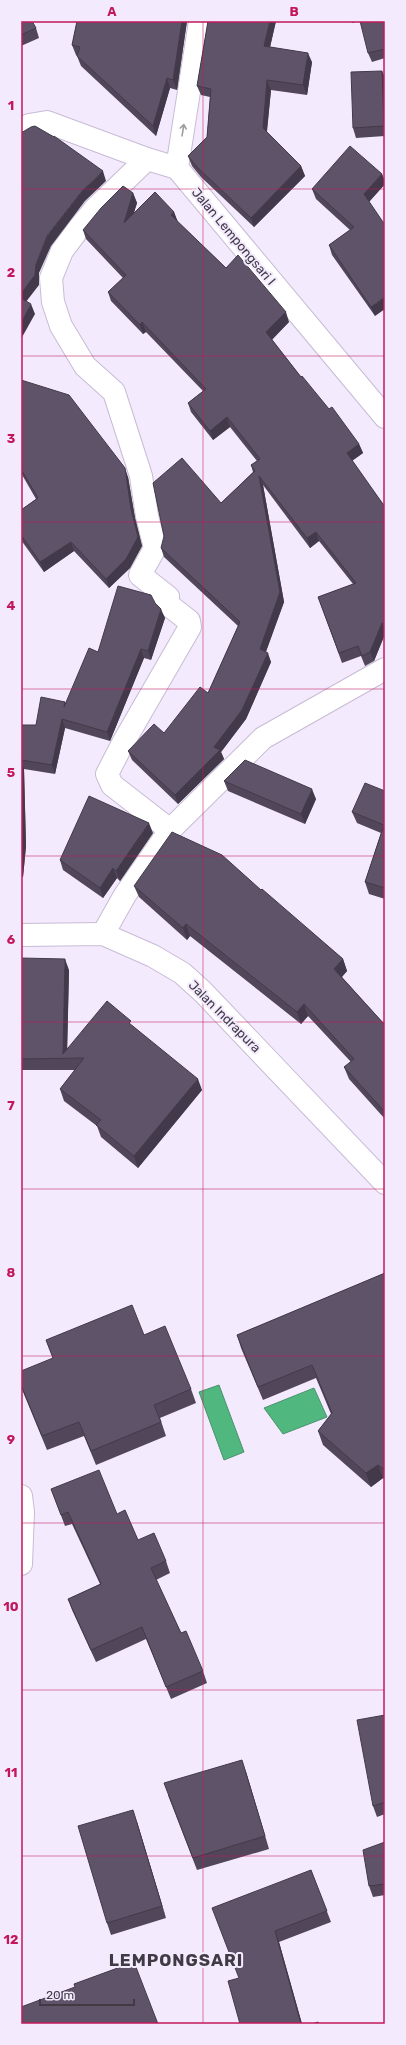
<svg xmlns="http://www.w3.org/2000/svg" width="406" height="2045" font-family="Rubik,sans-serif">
<rect width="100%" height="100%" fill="#f4eafe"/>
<g fill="#50b77f" stroke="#4b926d">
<path d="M219,1385L244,1452L224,1460L199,1392Z"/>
<path d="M314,1388L327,1417L283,1434L264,1408Z"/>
</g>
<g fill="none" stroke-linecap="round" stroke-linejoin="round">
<g stroke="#c8bbd4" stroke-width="24">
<g id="street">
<path d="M200,21L177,168L385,417"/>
<path d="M21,131L29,125L47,122L147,159L177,168"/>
<path d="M147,159L95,209L80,227L62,251L51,278L53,302L61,326L85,366L114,392L141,476L147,516L155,548L140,575L168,597L166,603L189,621L190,627L123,743L107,774L112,785L170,830"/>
<path d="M103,934L125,895L170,830L263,738L385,669"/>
<path d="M21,935L103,934L153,956L182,973L203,992L385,1183"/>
<path d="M21,1496L23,1512L21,1564"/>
</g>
</g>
<use href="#street" stroke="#fff" stroke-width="22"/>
</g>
<g fill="#52475a">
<path d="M21,21L36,28L39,38L21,46Z"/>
<path d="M77,21H187L177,90L170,88L156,136L81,66L77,56L76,55L72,45Z"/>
<path d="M208,21H276L270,47L312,62L307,95L271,90L267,132L301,166L305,176L254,227L201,177L192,166L188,156L207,137L210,97L201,95L197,86Z"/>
<path d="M351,21H358L352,23Z"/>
<path d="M385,21V58L372,62L368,53Z"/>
<path d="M382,71L385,78V136L356,138L353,128Z"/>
<path d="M382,174L385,182V184L369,202L375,316L332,255L329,245L350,230L316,199L312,189Z"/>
<path d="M133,193L137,203L133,214L174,212L177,221L226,268L289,322L272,340L301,377L359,444L363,453L352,461L385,507V634L374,661L365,666L361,656L342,663L318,597L353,584L319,541L310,548L263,485L284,602L266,652L271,662L246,719L221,752L224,759L178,804L132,760L128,751L164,733L208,693L238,626L164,557L161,548L221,503L253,472L251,465L257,461L230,427L213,440L191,412L188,403L203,391L146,332L143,334L111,301L108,292L123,278L86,239L83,230Z"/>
<path d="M21,380L128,477L135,518L142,546L130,568L109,588L74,551L44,572L21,540V510L36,499L21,473Z"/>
<path d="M155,603L165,618L151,660L144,658L110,741L65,728L55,774L24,769L26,846L23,877H21V725H36L65,702L66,703L98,652Z"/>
<path d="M224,781L316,799L305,824L228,791Z"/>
<path d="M385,791V899L369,894L365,882L381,833L357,823L352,812Z"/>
<path d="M153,833L120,881L117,878L103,898L63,870L60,860Z"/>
<path d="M134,886L261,890L343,959L347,971L342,977L385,1025V1119L349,1079L344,1067L351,1062L308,1016L301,1024L190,936L187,940L139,897Z"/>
<path d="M21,958L69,970L67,1048L133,1026L202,1090L138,1168L101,1137L97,1126L64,1101L60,1089L75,1070H21Z"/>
<path d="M385,1273V1480L383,1478L371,1487L323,1445L318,1431L331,1414L316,1378L263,1400L241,1348L237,1335Z"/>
<path d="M144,1335L191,1389L196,1403L160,1418L166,1436L96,1465L84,1436L47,1450L21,1387V1385L53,1358L46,1340Z"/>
<path d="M51,1489L117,1514L138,1540L166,1561L170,1573L156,1580L181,1633L203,1671L207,1683L171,1699L146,1639L96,1662L72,1610L68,1599L100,1584L72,1524L65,1526Z"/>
<path d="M385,1715V1814L377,1817L373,1806Z"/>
<path d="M246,1772L269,1849L197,1870L168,1795Z"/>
<path d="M137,1822L166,1918L111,1935L107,1923Z"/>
<path d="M385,1842V1895L373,1897L369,1886Z"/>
<path d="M311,1870L331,1922L279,1942L302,2024H240L239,1978Z"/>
</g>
<g fill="#423a4a">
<path d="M182,21H187L177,90L173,80Z"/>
<path d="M270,21H276L268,56L264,46Z"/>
<path d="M308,53L312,62L307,95L303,85Z"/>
<path d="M382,71L385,78V128L384,126Z"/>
<path d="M167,78L170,88L156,136L153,126Z"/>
<path d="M267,80L271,90L266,138L263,128Z"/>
<path d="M301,166L305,176L254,227L251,218Z"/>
<path d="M103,171L106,181L85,201L51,246L39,273V285L22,307L21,303V294L36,264L47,236L82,191Z"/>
<path d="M382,174L385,182V184L367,204L364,194Z"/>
<path d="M133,193L137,203L128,233L124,223Z"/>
<path d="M174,212L178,222L171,215Z"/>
<path d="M385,297V309L375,316L371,307Z"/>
<path d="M31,304L35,314L21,339V323Z"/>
<path d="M286,312L289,322L269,342L266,332Z"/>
<path d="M142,322L146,332L143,334L140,325Z"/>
<path d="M227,417L230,427L213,440L210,431Z"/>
<path d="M359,444L363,453L350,462L347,453Z"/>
<path d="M125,468L128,477L135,518L142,546L130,568L109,588L106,579L131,509Z"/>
<path d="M259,476L263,485L284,602L263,659L260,649Z"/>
<path d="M316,532L319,541L310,548L307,538Z"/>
<path d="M71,542L74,551L44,572L40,562Z"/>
<path d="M161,609L165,618L151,660L148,651Z"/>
<path d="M382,623L385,631V634L374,661L370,652Z"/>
<path d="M141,649L144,658L110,741L107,732Z"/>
<path d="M268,653L271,662L246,719L221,752L224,759L178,804L175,795L214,747Z"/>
<path d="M62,719L65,728L55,774L52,765Z"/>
<path d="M21,760L24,769L26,846L23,877L21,872Z"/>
<path d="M312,789L316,799L305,824L301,814Z"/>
<path d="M149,823L153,833L120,881L116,871Z"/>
<path d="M113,868L117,878L103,898L100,888Z"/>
<path d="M186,924L190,936L187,940L183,928Z"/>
<path d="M65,959L69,970L67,1058L63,1054Z"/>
<path d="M343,959L347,971L338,981L334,969Z"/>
<path d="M304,1004L308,1016L301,1024L297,1012Z"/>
<path d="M198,1079L202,1090L138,1168L134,1156Z"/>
<path d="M378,1465L383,1478L371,1487L366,1473Z"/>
<path d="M242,1760L246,1772L269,1849L265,1836Z"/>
<path d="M133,1810L137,1822L166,1918L162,1906Z"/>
<path d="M275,1931L279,1942L302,2024H301Z"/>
</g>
<g fill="#5f5369" stroke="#423a4a">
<path d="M21,21H32L36,28L21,35Z"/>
<path d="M77,21H182L173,80L167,78L153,126L77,56L80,47L72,45Z"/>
<path d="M208,21H270L264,46L308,53L303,85L267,80L263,128L301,166L251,218L198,168L188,156L207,137L211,89L197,86Z"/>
<path d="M360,21H385V49L368,53Z"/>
<path d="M382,71L384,126L353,128L351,72Z"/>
<path d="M35,126L54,137V136L103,171L82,191L47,236L36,264L35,275L21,294V133L31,127Z"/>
<path d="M350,146L382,174L364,194L385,225V297L371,307L329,245L354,227L312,189Z"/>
<path d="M123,186L133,193L124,223L155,192L174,212L171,215L226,268L238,255L286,312L266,332L301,377L302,376L329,409L332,407L359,444L347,453L385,507V624L382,623L370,652L362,656L358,646L339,653L318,597L356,583L316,532L307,538L259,476L280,592L260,649L268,653L242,710L214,747L220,750L175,795L128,751L154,724L164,733L200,687L208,693L240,622L161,548L164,536L153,483L182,458L221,503L255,471L251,465L260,459L227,417L210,431L188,403L206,389L142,322L140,325L108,292L126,275L83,230L101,208Z"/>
<path d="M21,298L31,304L21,323Z"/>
<path d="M21,380L69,395L125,468L131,509L138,537L126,559L106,579L71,542L40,562L21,535V510L38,498L21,469Z"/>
<path d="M118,586L151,595L155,603L161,609L148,651L141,649L107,732L62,719L52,765L21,760L23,837L21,856V725H36L41,697L65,702L64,707L89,648L98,652Z"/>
<path d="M245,760L312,789L301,814L224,781Z"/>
<path d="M365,783L385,791V888L365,882L384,825L352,812Z"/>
<path d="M89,796L149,823L116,871L113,868L100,888L60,860Z"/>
<path d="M172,832L222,855L261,890L262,889L343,959L334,969L385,1025V1112L344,1067L354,1059L304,1004L297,1012L186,924L183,928L134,886Z"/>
<path d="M21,958L65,959L63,1054L107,1001L131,1021L129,1023L198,1079L134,1156L96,1125L101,1120L60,1089L84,1058L21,1059Z"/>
<path d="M385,1273V1470L378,1465L366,1473L318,1431L332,1413L312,1365L258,1387L237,1335Z"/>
<path d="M132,1305L144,1335L165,1326L191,1389L154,1405L161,1422L91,1451L79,1422L42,1436L21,1385V1371L53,1358L46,1340Z"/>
<path d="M99,1470L117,1514L125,1510L138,1540L154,1533L166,1561L151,1568L181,1633L186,1631L203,1671L166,1687L142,1627L91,1650L68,1599L101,1584L68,1512L61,1515L51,1489Z"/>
<path d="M385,1715V1802L373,1806L357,1720Z"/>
<path d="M242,1760L265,1836L193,1858L164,1783Z"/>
<path d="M133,1810L162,1906L107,1923L78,1826Z"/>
<path d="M385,1842V1884L369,1886L363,1850Z"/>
<path d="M311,1870L327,1911L275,1931L301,2024H240L228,1981L239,1978L212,1908Z"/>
<path d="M134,1962L158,2024H21V2007L75,1987L74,1984Z"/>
<path d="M318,2022L319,2024H312Z"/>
</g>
<defs><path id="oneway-shaft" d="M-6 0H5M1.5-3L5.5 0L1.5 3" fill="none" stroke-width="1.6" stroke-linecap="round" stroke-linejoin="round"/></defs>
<use stroke="#9f9ca2" href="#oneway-shaft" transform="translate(183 130) rotate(-81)"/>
<path fill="none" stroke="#c2185b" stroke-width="1" stroke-opacity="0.55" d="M203,21V2024M21,189H385M21,356H385M21,522H385M21,689H385M21,856H385M21,1022H385M21,1189H385M21,1356H385M21,1523H385M21,1690H385M21,1856H385"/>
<g text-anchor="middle" stroke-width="4" stroke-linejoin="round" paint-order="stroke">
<g font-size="13" fill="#3f3a44" stroke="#f4eafe">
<text transform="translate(234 236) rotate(50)" y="5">Jalan Lempongsari I</text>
<text transform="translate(225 1016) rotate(45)" y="5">Jalan Indrapura</text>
</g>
<g font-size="17" font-weight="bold" letter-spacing="1" fill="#3f3a44" stroke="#f4eafe">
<text x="176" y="1966">LEMPONGSARI</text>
</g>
</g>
<rect width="406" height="2045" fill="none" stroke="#f4eafe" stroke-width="44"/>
<path d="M40 1999v6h94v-6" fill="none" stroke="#3f3a44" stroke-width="2"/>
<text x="46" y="1999" font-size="12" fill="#3f3a44" stroke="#f4eafe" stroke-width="3" paint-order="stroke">20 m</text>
<rect x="22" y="22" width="362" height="2001" fill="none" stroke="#c2185b" stroke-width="1.5"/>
<g font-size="13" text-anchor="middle" font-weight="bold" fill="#c2185b">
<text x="112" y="16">A</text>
<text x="294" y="16">B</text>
<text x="11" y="110">1</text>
<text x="11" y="277">2</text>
<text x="11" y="443">3</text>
<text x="11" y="610">4</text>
<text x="11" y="777">5</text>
<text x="11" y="944">6</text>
<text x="11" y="1110">7</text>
<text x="11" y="1277">8</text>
<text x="11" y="1444">9</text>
<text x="11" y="1611">10</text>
<text x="11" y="1777">11</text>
<text x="11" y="1944">12</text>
</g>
</svg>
